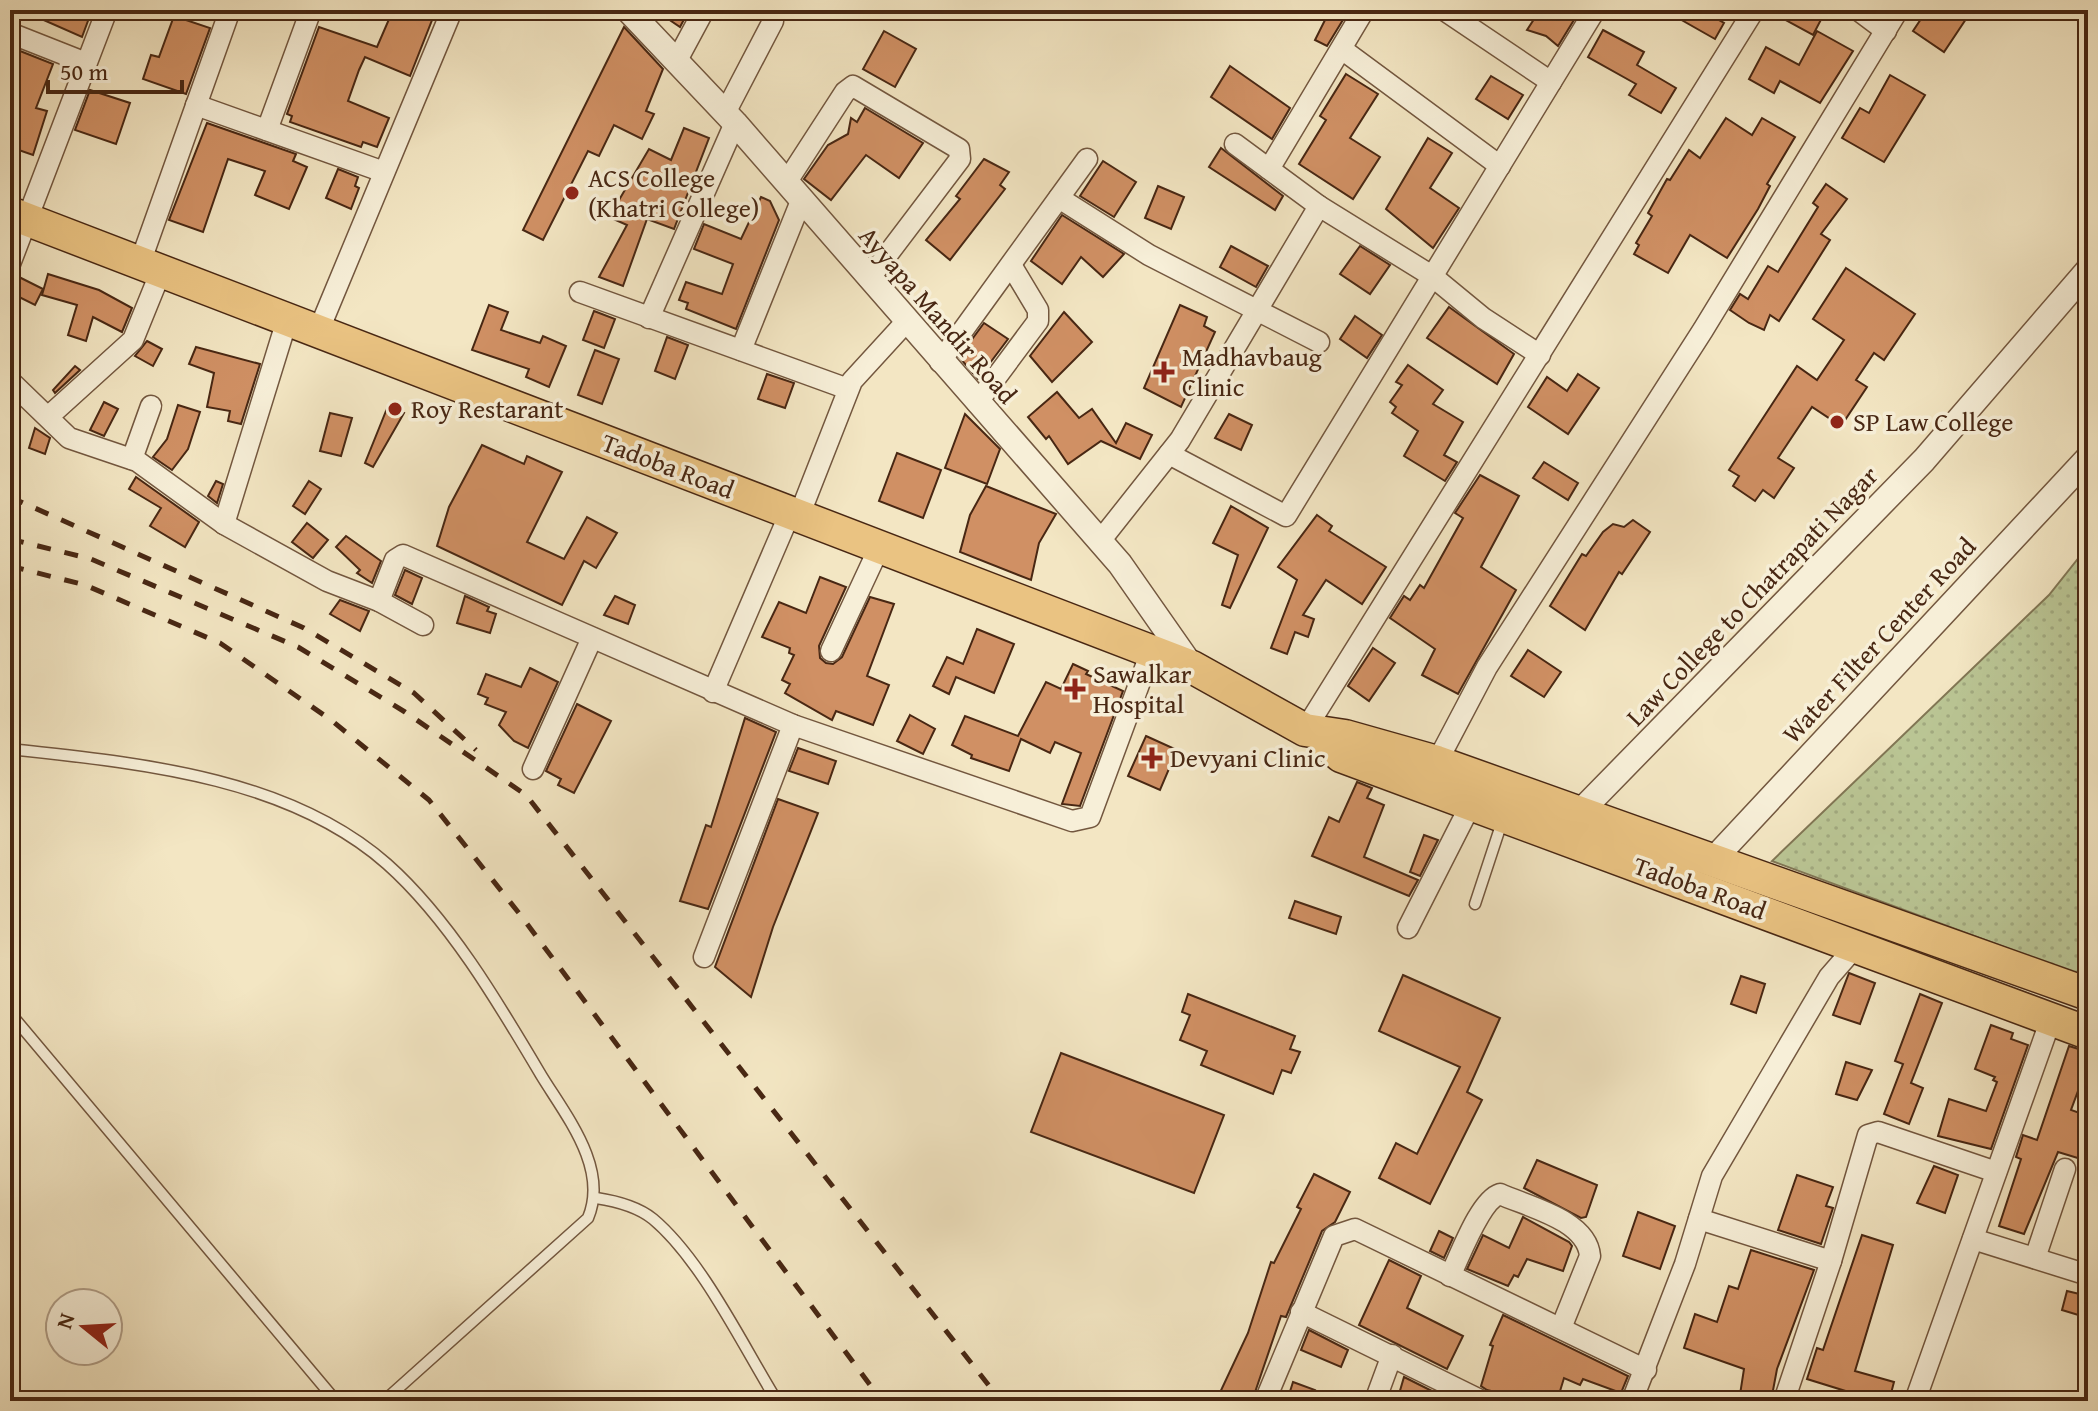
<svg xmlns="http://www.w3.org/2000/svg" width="2098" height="1411" font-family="'Gentium Book Plus',serif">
<defs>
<pattern id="grass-dots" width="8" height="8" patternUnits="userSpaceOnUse" patternTransform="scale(2)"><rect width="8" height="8" fill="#bac594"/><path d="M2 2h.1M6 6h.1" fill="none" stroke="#a1a97f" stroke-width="1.8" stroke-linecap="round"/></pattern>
</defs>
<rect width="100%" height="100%" fill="#f3e6c3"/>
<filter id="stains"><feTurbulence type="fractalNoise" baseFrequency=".0025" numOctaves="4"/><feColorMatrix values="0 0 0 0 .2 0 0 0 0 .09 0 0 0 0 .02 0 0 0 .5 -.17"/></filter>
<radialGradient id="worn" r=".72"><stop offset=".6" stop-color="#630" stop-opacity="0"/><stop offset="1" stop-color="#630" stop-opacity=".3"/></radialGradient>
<path fill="url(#grass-dots)" stroke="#817654" stroke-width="2" d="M2088,546V978L1772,861L2049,595Z"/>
<g fill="#d09064" stroke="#482713" stroke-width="2">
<path d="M21,10H92L82,37Z"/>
<path d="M393,10H436L410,76L365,57L359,70L348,101L389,118L377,147L363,142L361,147L290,122L292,116L287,114L319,27L377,47Z"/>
<path d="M655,10H689L680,27Z"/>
<path d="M1330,10H1349L1327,46L1315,40Z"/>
<path d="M1540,10H1569L1577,15L1558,46L1546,36L1527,30Z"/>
<path d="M1664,10H1701L1724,23L1715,39Z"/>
<path d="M1767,10H1826L1813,35Z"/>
<path d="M1927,10H1972L1944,52L1913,31Z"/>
<path d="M174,16L210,28L186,94L143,79L151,55L159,57Z"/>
<path d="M624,27L663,69L646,111L654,114L642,139L614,125L599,156L588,151L543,240L523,230Z"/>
<path d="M1603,30L1644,52L1637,65L1676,88L1661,113L1629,95L1636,84L1588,57Z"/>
<path d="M884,31L916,49L895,87L863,69Z"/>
<path d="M1817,31L1853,51L1820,103L1780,81L1774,93L1749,79L1766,47L1799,65Z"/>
<path d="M10,47L53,64L36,108L47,111L33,155L10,147Z"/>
<path d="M1230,66L1290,108L1272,139L1211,97Z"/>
<path d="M1346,74L1378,94L1350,138L1380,157L1353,199L1299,164L1326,120L1320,116Z"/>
<path d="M1890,75L1925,95L1884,162L1842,138L1860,108L1869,113Z"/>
<path d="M1491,76L1523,95L1508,119L1476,99Z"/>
<path d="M90,90L130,103L116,144L75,130Z"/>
<path d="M865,108L923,143L899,178L866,155L831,200L804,179L828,145L848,134L851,118L857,122Z"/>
<path d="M1726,118L1752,135L1762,118L1795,137L1767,184L1770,186L1758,209L1727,258L1690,235L1668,273L1634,254L1639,245L1636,243L1652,216L1648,213L1667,179L1670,180L1689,150L1700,158Z"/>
<path d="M207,123L296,154L293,161L307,167L289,209L255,195L265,171L228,159L203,232L169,220Z"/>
<path d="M684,128L709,138L674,229L647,219L623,286L599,277L627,225L609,217L649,149L671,160Z"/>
<path d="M1428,138L1452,153L1430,188L1459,208L1433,248L1386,209Z"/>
<path d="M1221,148L1283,196L1275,210L1209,167Z"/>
<path d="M984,159L1009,172L1000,185L1005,189L950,260L926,240L960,199L956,196Z"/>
<path d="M1103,161L1136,182L1114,217L1080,196Z"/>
<path d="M338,169L358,177L355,186L359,188L351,209L326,198Z"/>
<path d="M1826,184L1847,199L1821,234L1830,240L1779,321L1770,315L1764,330L1749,323L1730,310L1740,294L1748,299L1768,266L1778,272L1818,207L1813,203Z"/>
<path d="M1158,186L1184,197L1171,229L1145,218Z"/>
<path d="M761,197L770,201L779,220L736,329L686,309L688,303L679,300L686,282L722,294L733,264L694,249L704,224L741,239Z"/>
<path d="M1062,215L1124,254L1103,277L1081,257L1062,284L1031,261Z"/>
<path d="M1231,246L1268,266L1256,287L1220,267Z"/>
<path d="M1360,246L1390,265L1370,294L1340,274Z"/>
<path d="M1846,268L1915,314L1884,360L1874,353L1856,380L1867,387L1841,426L1812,407L1778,458L1794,468L1774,498L1763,490L1755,501L1733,486L1739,476L1729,470L1797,366L1817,380L1844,340L1813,319Z"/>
<path d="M48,274L99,290L132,308L122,332L93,317L86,341L68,335L77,305L42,295Z"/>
<path d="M19,277L43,289L35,305L11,293Z"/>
<path d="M489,305L508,312L501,330L540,343L543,336L566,346L549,387L526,377L529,369L472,350Z"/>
<path d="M1180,305L1207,317L1204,326L1215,332L1181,407L1144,388Z"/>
<path d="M1449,307L1514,354L1497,384L1427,338Z"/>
<path d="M594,311L615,319L604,348L583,340Z"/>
<path d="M1064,312L1092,342L1052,382L1030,356Z"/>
<path d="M1355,316L1382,335L1367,358L1340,339Z"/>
<path d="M984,323L1008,339L978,379L959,357Z"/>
<path d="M667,337L688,345L675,379L655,371Z"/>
<path d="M147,341L162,349L153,366L135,356Z"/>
<path d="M196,347L260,364L241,424L228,421L230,411L207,407L214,373L189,364Z"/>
<path d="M595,350L619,359L602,404L578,395Z"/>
<path d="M1408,365L1443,390L1433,404L1463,422L1444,455L1457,462L1445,481L1404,456L1418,431L1392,413L1396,407L1390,402L1402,385L1396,382Z"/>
<path d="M75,366L80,370L55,393L53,390Z"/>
<path d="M767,374L794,383L785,408L758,399Z"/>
<path d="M1578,374L1599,388L1568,434L1528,407L1547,377L1567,391Z"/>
<path d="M1057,392L1079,418L1092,409L1116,443L1126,423L1152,435L1140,459L1101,441L1068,464L1049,436L1046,439L1028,417Z"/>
<path d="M104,402L118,409L104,436L90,430Z"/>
<path d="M178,405L200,412L188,449L172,470L153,457L167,439Z"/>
<path d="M388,406L404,413L373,467L365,463Z"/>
<path d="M330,413L352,418L341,456L320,451Z"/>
<path d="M965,414L1000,449L987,484L945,468Z"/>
<path d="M1229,414L1252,425L1241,450L1215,438Z"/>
<path d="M35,428L50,438L45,454L29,448Z"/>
<path d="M482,445L524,464L527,456L562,472L527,542L564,559L587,517L617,533L596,568L584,561L562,605L437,546L449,507Z"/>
<path d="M897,453L941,470L923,518L879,501Z"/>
<path d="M1544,462L1578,483L1568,500L1533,478Z"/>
<path d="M1480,475L1519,496L1481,567L1516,590L1458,694L1422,675L1435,649L1390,618L1404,596L1410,600L1420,585L1424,588L1463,518L1455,513Z"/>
<path d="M136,477L199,522L185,547L150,526L161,508L129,489Z"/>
<path d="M216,481L223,484L217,503L208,496Z"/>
<path d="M309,481L321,489L305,514L293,506Z"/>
<path d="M986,486L1056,514L1039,543L1031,580L960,552L970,515Z"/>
<path d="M1231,506L1268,528L1230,608L1222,605L1238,555L1213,543Z"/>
<path d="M1317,515L1332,526L1329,531L1386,567L1362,604L1326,580L1303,615L1314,619L1308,637L1295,632L1287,654L1271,648L1297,580L1278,567Z"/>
<path d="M1633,520L1650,532L1622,574L1619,572L1585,630L1550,606L1582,554L1586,556L1603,532L1613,524L1624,527Z"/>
<path d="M307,523L328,540L313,558L292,542Z"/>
<path d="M346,536L381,561L372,583L357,573L360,570L336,547Z"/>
<path d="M405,570L422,578L412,604L395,595Z"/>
<path d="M820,577L846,587L819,646L820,658L826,663L833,664L842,657L870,597L894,604L867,676L889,685L873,725L836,711L832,720L785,693L790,684L782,680L794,655L789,653L790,648L762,637L779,602L806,613Z"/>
<path d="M465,596L489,607L487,611L496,614L490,633L457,623Z"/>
<path d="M615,596L635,605L628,624L604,615Z"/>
<path d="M340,600L369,611L360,631L330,614Z"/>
<path d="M977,629L1014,644L994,693L956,677L949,694L933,686L947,657L963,664Z"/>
<path d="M1373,648L1395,663L1369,701L1348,686Z"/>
<path d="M1528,650L1561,672L1544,697L1511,676Z"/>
<path d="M1073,664L1088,671L1086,674L1123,691L1080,806L1062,804L1081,753L1055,742L1050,753L1021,739L1009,771L971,758L972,755L952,745L965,716L1018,736L1046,682L1061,689Z"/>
<path d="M530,668L558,682L528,748L514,741L499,725L506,712L485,704L488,698L478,694L486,674L521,687Z"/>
<path d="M577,704L611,721L574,793L558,785L561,779L546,771Z"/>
<path d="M910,715L935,729L923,754L897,741Z"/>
<path d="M745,718L776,732L708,909L680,901L706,825L711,827Z"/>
<path d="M1146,736L1177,750L1160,790L1128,776Z"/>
<path d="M798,748L836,761L828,784L789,771Z"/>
<path d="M1357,782L1372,788L1367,798L1384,805L1364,857L1418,880L1409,896L1312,856L1329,817L1339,822Z"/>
<path d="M778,799L818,813L773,927L751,997L715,967Z"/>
<path d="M1424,835L1438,840L1420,876L1410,872Z"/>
<path d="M1295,901L1341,917L1336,934L1289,918Z"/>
<path d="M1849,973L1875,983L1860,1024L1833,1015Z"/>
<path d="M1403,975L1500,1018L1467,1092L1482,1100L1430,1204L1379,1178L1396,1143L1417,1154L1460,1067L1379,1031Z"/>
<path d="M1741,976L1765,984L1756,1013L1731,1004Z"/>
<path d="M1188,994L1295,1036L1290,1049L1300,1052L1291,1073L1282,1070L1273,1094L1201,1065L1207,1051L1180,1040L1190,1015L1182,1012Z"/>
<path d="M1920,994L1942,1003L1911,1083L1923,1088L1909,1124L1884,1114L1903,1064L1895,1061Z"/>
<path d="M1991,1025L2013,1033L2011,1039L2028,1045L1991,1149L1938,1136L1949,1099L1986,1111L1997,1082L1993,1080L1995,1077L1975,1069Z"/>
<path d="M2069,1046L2088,1052V1064L2071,1110L2088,1116V1139L2081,1159L2058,1152L2024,1234L1999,1226L2021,1159L2016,1157L2023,1135L2037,1140Z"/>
<path d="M1061,1053L1224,1115L1194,1193L1031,1132Z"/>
<path d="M1846,1062L1872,1070L1857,1100L1836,1094Z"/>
<path d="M1537,1160L1597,1185L1586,1217L1581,1218L1524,1188Z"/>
<path d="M1934,1166L1958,1175L1945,1213L1917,1203Z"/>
<path d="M1314,1174L1350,1192L1335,1222L1322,1231L1286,1317L1281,1316L1252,1401H1216L1248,1333L1271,1262L1274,1263L1301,1209L1297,1207Z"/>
<path d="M1797,1175L1833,1187L1826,1206L1833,1208L1821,1244L1778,1230Z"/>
<path d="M1638,1212L1675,1226L1660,1269L1623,1256Z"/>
<path d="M1523,1217L1569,1242L1572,1246L1563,1271L1527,1259L1518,1277L1514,1275L1508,1286L1467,1269L1483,1235L1509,1248Z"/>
<path d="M1439,1231L1453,1238L1444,1258L1430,1251Z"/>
<path d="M1862,1235L1893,1245L1855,1371L1894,1382L1889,1401H1850L1852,1393L1807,1379L1817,1348L1823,1350Z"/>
<path d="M1751,1250L1814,1270L1777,1369L1771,1401H1739L1744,1369L1684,1348L1695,1314L1717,1322L1729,1286L1738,1289Z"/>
<path d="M1389,1260L1421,1276L1407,1308L1463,1336L1447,1369L1359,1325Z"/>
<path d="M2067,1291L2088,1296V1318L2062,1310Z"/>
<path d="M1503,1315L1628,1376L1621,1393L1583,1379L1580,1385L1564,1378L1557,1401H1533L1487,1390L1481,1386L1493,1346L1490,1345Z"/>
<path d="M1309,1330L1348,1350L1341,1367L1301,1350Z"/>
<path d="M1404,1377L1434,1392L1430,1401H1397Z"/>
<path d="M1293,1382L1315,1390L1311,1401H1287Z"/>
</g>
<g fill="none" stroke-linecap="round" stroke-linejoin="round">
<g stroke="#73573f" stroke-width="13">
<g id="service">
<path d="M10,749C137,763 287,776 387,864C449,919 499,1004 541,1075C566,1116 609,1168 588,1218L384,1401"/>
<path d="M1475,904L1503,819"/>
<path d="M10,1013L336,1401"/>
<path d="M596,1198C616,1201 637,1206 653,1219C702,1260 743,1346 777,1401"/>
</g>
</g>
<g stroke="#73573f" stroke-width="23">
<g id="minor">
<path d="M1444,10L1551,82"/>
<path d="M1858,10L1886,31"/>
<path d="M10,33L86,63"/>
<path d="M1343,50L1500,166"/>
<path d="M676,62L704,10"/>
<path d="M196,105L384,172"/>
<path d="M725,113L773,21"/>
<path d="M267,130L311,10"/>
<path d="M1235,144L1319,206"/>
<path d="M1269,169L1364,10"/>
<path d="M786,183L845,92L853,86L959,149L960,159L869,279"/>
<path d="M1059,198L1149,255L1319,342"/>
<path d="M140,263L230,10"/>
<path d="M10,264L107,10"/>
<path d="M580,292L848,389"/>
<path d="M649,318L735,123"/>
<path d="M318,332L452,10"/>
<path d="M741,350L801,201"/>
<path d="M940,362L1087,159"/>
<path d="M10,381L69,438L137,461L224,524L327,581L379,601L423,625"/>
<path d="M977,403L1038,321V310L1011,265"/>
<path d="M48,417L133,340L161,271"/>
<path d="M1169,454L1286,516L1595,10"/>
<path d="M132,459L151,406"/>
<path d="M799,516L852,381L906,322"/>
<path d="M224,524L287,320"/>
<path d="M1100,541L1180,440L1319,206L1432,276L1483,318L1540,355"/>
<path d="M379,601L395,560L403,555L793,725L1072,821L1090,817L1151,652"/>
<path d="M831,651L879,548"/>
<path d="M713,692L790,513"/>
<path d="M1305,730L1754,10"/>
<path d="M1437,762L1487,667L1703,330L1898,10"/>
<path d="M533,769L592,638"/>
<path d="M1408,928L1471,804"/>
<path d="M704,957L793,725"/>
<path d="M1699,1219L1831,1261"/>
<path d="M1973,1239L2088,1275"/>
<path d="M2035,1258L2065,1169"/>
<path d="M1450,1276C1460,1256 1480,1200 1500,1194C1529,1207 1587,1220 1590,1256L1561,1328"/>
<path d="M1301,1312L1478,1399"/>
<path d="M1265,1401L1334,1236L1355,1229L1646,1370"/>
<path d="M1375,1401L1392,1355"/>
<path d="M1632,1401L1685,1264L1712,1176L1829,977L1856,946"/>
<path d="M1784,1401L1831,1261L1868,1135L1878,1132L1996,1172"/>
<path d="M1915,1401L2051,1019"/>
</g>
</g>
<g stroke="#73573f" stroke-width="27">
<g id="tertiary">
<path d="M628,10L735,123L1120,564L1192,667"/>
<path d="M1578,814L1924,460L2088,270"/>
<path d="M1712,861L2088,458"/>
</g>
</g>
<g stroke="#482713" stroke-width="35">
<g id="primary">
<path d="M10,213L1192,667L1305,730L1345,736L1437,762L2088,994"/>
<path d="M1326,743L1341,756L2088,1033"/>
</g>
</g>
<use href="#service" stroke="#f7efd8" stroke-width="10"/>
<use href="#minor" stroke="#f7efd8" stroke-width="20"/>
<use href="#tertiary" stroke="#f7efd8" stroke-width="24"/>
<use href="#primary" stroke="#eac382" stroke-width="32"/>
<g stroke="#482713" stroke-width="5" stroke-dasharray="14 14" stroke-linecap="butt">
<path d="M10,497L304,628L414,693L476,750"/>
<path d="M10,539L91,559L298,647L405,712L526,795L1001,1401"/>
<path d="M10,566L85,585L220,643L331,720L429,800L522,917L882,1401"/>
</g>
</g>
<g fill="#8f2418" stroke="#f7efd8" stroke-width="3">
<circle cx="572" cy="193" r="8"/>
<path d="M1160 360h8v8h8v8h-8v8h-8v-8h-8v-8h8z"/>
<circle cx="395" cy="409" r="8"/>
<circle cx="1837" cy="422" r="8"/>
<path d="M1071 677h8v8h8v8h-8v8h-8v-8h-8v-8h8z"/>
<path d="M1148 746h8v8h8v8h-8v8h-8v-8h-8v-8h8z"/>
</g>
<g text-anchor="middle" stroke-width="7" stroke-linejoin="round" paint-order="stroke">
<g font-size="26" fill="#482713" stroke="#f7efd8" text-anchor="start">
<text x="588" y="187">ACS College<tspan x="588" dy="30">(Khatri College)</tspan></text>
<text x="1182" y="366">Madhavbaug<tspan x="1182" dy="30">Clinic</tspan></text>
<text x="411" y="418">Roy Restarant</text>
<text x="1853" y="431">SP Law College</text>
<text x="1093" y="683">Sawalkar<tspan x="1093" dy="30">Hospital</tspan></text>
<text x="1170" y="767">Devyani Clinic</text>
</g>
<g font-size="26" fill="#482713" stroke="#f7efd8">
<text transform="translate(938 315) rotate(49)" y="9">Ayyapa Mandir Road</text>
<text transform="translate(668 466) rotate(21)" y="9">Tadoba Road</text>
<text transform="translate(1752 596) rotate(-46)" y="9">Law College to Chatrapati Nagar</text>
<text transform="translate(1879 640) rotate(-47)" y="9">Water Filter Center Road</text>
<text transform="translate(1700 888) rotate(20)" y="9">Tadoba Road</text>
</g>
</g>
<rect width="2098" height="1411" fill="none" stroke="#f3e6c3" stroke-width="40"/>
<rect x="12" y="12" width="2074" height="1387" fill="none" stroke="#482713" stroke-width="4"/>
<rect x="20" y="20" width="2058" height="1371" fill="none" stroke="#482713" stroke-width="2"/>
<g transform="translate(84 1327) rotate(288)"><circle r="38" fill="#f7efd8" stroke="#b19f89" stroke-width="2"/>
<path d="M0-6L14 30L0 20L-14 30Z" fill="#8f2418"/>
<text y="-12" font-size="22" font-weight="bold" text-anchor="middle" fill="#482713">N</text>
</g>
<path d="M48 80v12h134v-12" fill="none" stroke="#482713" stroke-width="4"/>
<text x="60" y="80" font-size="24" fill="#482713" stroke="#f7efd8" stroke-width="6" paint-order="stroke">50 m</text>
<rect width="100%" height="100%" filter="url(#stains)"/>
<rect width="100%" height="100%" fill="url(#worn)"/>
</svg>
